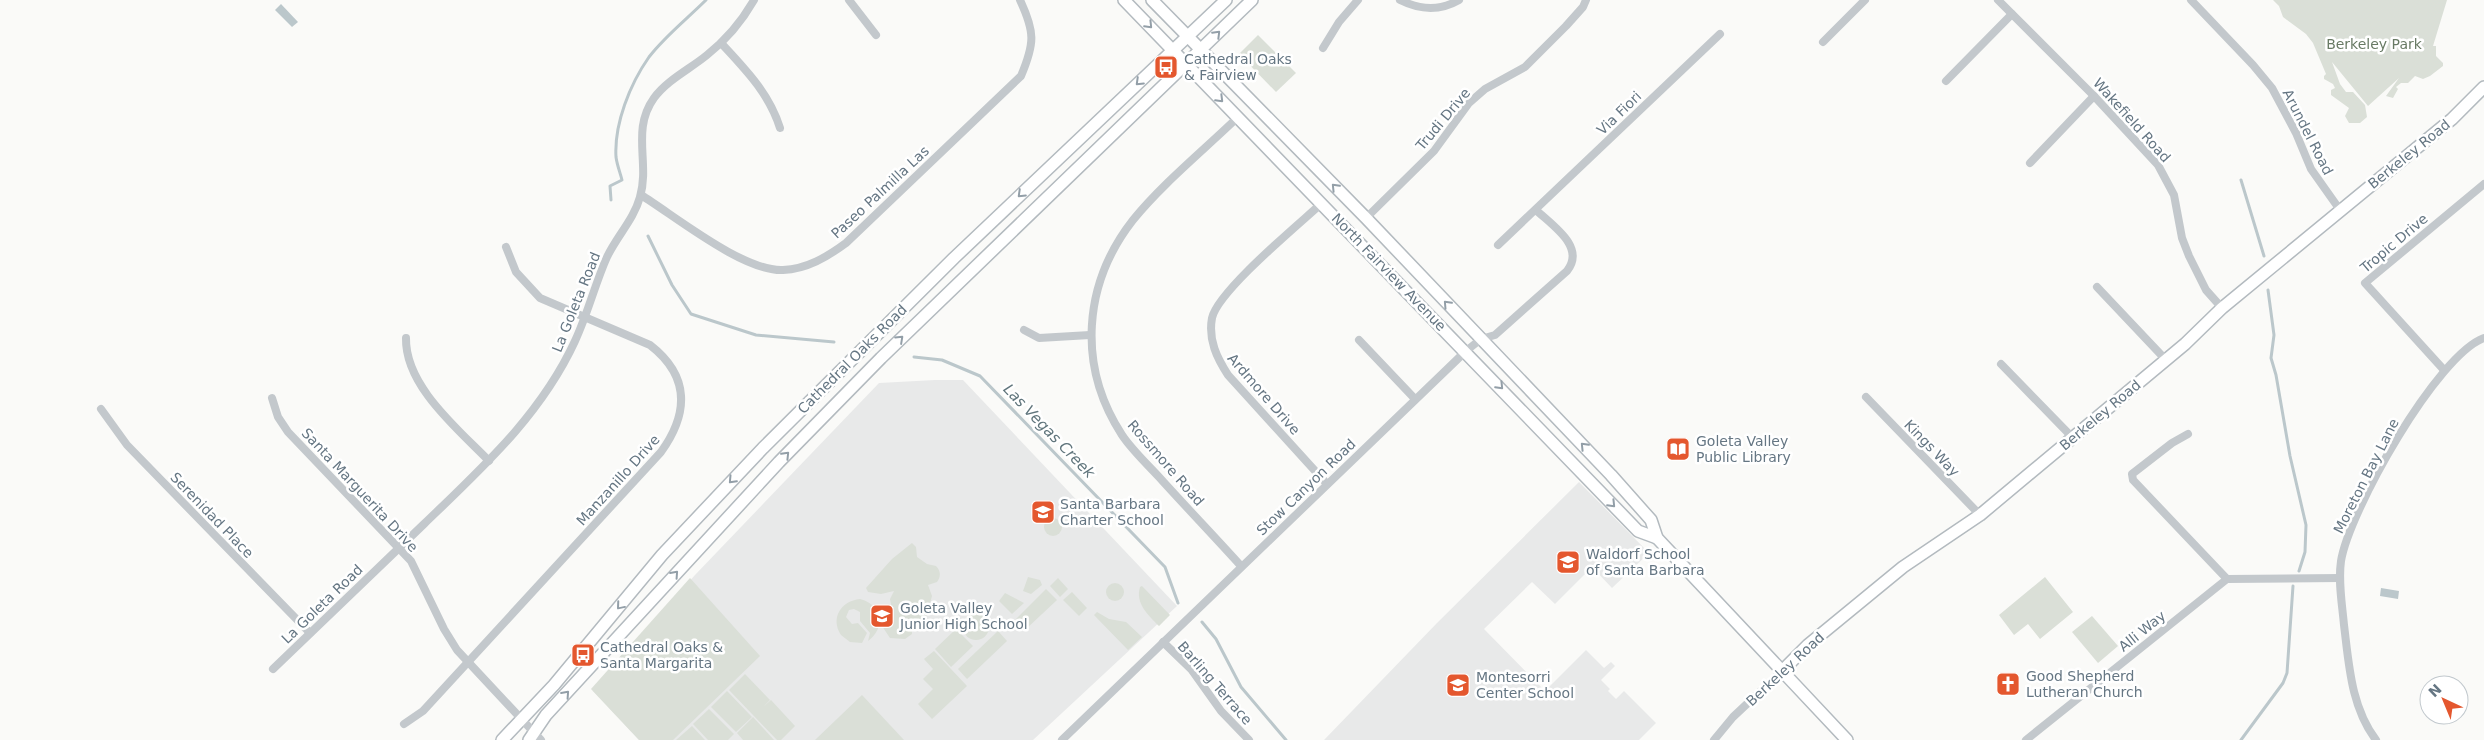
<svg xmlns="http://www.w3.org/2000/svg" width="2484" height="740" font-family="'DejaVu Sans',sans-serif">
<rect width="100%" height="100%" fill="#fafaf8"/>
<g fill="#e8e9e9">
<path d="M935,380H963L1177,606L1033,740H639L593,691L695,575L879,383Z"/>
<path d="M1579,482L1649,553L1612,588L1592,567L1555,604L1532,582L1484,629L1545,691L1586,650L1604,668L1611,662L1615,666L1601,680L1610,689L1608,691L1616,699L1624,691L1656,723L1639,740H1324L1437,623Z"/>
</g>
<g fill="#dadfd7">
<path d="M2273,0H2447L2433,46H2436V56L2443,63V66L2430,76L2423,79L2415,76L2408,83H2401L2396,87L2398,89L2393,98L2386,96L2399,78L2368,106L2332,62L2340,84L2346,92H2353L2365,105L2367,117L2360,123H2349L2345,116L2349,108L2331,95V90L2335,88L2333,84L2324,79V76L2326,74L2313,43L2306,34L2283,17L2279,6Z"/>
<path d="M1258,35L1296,73L1276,92L1239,54Z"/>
<circle cx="1053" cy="527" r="9"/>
<path d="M912,543L916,547L917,557L927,564L936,566C941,571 941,577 937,582L928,585L932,596L925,621L912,628V634L905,639L890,638L882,626L888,613L892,610L890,599L894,591L881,594L868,592L866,588L892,559Z"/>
<path d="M1028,577L1040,580L1042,585L1031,594L1023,591Z"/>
<path d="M2045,577L2073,612L2040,639L2028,624L2014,635L1999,615Z"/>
<path d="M690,578L760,656L673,740H639L591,689Z"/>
<path d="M1058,578L1068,589L1060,597L1050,586Z"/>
<circle cx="1115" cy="592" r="9"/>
<path d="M1142,586L1170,615L1159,626C1148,615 1135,603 1140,587Z"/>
<path d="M1046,589L1057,600L1026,629L1016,619Z"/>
<path d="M1072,592L1087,608L1079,616L1063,600Z"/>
<path d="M1005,593L1024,603L1012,614L999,601Z"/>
<path d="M860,599C883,605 886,628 868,641L870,633L860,621V612L854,609L849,610L846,617L852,624L858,623L867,633L862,643L850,642L841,635C830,618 841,601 860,599Z"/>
<path d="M1097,612L1109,619L1126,622L1142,637L1128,650L1094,615Z"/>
<circle cx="976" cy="627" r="13"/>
<path d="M2092,616L2118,646L2098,663L2072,632Z"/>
<path d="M956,629L973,646L951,667L935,649Z"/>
<path d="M998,631L1007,641L967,679L958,669Z"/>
<path d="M934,651L967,686L932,719L918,704L933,689L923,679L933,669L924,659Z"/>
<path d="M745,674L770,700L763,707L771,700L795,726L781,740H777L729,690Z"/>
<path d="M727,691L752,717L736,732L711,707Z"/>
<path d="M862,695L904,740H815Z"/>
<path d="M709,709L734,734L728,740H708L693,724Z"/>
<path d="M753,717L774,740H743L737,733Z"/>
<path d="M692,726L705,740H676Z"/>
</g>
<g fill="#bbc7cb">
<path d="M281,4L298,22L292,27L275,10Z"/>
<path d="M2381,588L2399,591L2398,599L2380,596Z"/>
</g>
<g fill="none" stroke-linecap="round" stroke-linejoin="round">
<g stroke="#bbc7cb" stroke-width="3">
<path d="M2241,180L2264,256"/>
<path d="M611,200L610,186L622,180C620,172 617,165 616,157C614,124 630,84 649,57C665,36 687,19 706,0"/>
<path d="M648,236L672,285L691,314L756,335L834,342"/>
<path d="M2268,290L2274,335L2271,358L2276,375L2290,456L2306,525L2305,552L2299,571"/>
<path d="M914,357L942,360L980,376L1165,567L1178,603"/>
<path d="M1202,622L1216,639L1241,687L1286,740"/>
<path d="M2241,740L2283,683L2287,673L2293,586"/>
</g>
<g stroke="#b3babf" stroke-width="14">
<g id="secondary">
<path d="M1124,0L1638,531L1657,538"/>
<path d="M1152,0L1366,218L1611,475L1651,520L1657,538L1847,740"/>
<path d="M1781,672L1808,645L1903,567L1980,515L2185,344L2222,308L2452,119L2484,87"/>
<path d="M502,740L554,685L662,555L763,448L954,258L1226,0"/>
<path d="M529,740L546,715L779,462L881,358L1252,0"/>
</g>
</g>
<g stroke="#c3c8cc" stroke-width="8">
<path d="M849,0L876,35"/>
<path d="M1400,0C1420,10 1440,11 1459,0"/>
<path d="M1998,0L2094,96L2158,165L2174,195L2182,238L2189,256L2206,290L2222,308"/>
<path d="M2191,0L2253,65L2272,88L2296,133L2311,169L2340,210"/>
<path d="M1823,42L1865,0"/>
<path d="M721,43C745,69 769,93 780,128"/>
<path d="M1323,48L1339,22L1358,0"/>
<path d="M1946,81L2012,14"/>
<path d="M1238,117C1205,149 1162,184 1133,220C1083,284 1077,366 1122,435C1132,450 1147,464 1159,477C1186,507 1214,536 1241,566"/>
<path d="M2030,163L2094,96"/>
<path d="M641,195C675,216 744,272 783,270C807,269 827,257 846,243L1021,76C1035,43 1035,32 1020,0"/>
<path d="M1322,203C1298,225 1218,291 1212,318C1208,340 1217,358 1228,375L1327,484"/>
<path d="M1366,218L1434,151L1469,103L1485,89L1525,67L1566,26L1583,7L1586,0"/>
<path d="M1498,245L1720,34"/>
<path d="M2097,287L2166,360"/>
<path d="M1024,330L1039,338L1090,335"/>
<path d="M406,338C405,386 458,429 489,461"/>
<path d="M1359,340L1415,399"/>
<path d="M2001,364L2073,438"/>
<path d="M2444,370L2365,283L2484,184"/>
<path d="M1866,397L1980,515"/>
<path d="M272,398L278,417L288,432L411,561L444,629L457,650L541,740"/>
<path d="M101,409L127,445L310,633"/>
<path d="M2188,434L2172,443L2132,474L2133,480L2227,579L2340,578"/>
<path d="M1163,642L1191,669L1221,711L1249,740"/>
<path d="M273,669C323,621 374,572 424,524C482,468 541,415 575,341C588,313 595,284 607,257C617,236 634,219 640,197C650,163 631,130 654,98C667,80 690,69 707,55C726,40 742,21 754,0"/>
<path d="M404,724L423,711L661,452C689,413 690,376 650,345L540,298L516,272L506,247"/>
<path d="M1062,740L1466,351L1481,339L1495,335L1567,271C1586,247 1553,226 1536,210"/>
<path d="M1714,740L1733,717L1781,672"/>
<path d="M2026,740L2227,579"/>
<path d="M2376,740C2351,707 2349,665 2344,625C2342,603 2338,582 2341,561C2349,511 2437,355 2484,338"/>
</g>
<use href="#secondary" stroke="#fff" stroke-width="11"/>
</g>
<defs><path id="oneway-chevron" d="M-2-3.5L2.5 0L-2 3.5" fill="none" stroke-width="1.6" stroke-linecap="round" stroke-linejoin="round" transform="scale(1.25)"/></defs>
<g stroke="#939fa8">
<use href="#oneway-chevron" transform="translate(1149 25) rotate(46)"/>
<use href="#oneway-chevron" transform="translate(1217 34) rotate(-45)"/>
<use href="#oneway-chevron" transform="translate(1139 82) rotate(136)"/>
<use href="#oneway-chevron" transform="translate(1220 99) rotate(45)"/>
<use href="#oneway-chevron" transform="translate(1335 187) rotate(-134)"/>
<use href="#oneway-chevron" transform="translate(1021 194) rotate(136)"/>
<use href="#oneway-chevron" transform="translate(1447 304) rotate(-133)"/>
<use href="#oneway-chevron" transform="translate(900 339) rotate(-43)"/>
<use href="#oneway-chevron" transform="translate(1500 386) rotate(46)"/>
<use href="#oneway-chevron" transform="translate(1584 446) rotate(-134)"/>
<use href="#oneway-chevron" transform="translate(786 455) rotate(-46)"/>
<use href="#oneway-chevron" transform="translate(732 480) rotate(133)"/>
<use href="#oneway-chevron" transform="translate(1612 504) rotate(46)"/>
<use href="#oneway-chevron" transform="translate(675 574) rotate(-48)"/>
<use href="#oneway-chevron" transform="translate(620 606) rotate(130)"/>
<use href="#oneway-chevron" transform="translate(566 694) rotate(-48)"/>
</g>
<defs>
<g id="bus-square" transform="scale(1.25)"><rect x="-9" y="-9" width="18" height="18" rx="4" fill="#e4572e" stroke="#fff"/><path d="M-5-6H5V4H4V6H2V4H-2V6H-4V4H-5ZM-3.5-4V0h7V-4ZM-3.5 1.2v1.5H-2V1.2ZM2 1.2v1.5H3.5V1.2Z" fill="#fff"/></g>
<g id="library-square" transform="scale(1.25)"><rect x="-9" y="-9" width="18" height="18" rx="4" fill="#e4572e" stroke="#fff"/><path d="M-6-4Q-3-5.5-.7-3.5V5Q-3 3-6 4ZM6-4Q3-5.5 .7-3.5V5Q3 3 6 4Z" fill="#fff"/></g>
<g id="school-square" transform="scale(1.25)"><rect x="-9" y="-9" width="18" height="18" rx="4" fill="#e4572e" stroke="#fff"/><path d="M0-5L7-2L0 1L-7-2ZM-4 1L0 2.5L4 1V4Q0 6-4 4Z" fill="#fff"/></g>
<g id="church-square" transform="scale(1.25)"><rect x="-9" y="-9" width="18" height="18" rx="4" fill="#e4572e" stroke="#fff"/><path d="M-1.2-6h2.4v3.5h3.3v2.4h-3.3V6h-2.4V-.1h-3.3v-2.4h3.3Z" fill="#fff"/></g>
</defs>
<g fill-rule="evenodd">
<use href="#bus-square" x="1166" y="67"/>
<use href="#library-square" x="1678" y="449"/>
<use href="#school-square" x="1043" y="512"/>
<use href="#school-square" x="1568" y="562"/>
<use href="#school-square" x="882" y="616"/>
<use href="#bus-square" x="583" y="655"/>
<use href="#church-square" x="2008" y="684"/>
<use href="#school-square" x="1458" y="685"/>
</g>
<g text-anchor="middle" stroke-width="5" stroke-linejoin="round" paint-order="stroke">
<g font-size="14" fill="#687a64" stroke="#fff">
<text x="2374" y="49">Berkeley Park</text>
</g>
<g font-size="14" fill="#657683" stroke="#fff" text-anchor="start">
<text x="1184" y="64">Cathedral Oaks<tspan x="1184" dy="16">&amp; Fairview</tspan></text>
<text x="1696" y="446">Goleta Valley<tspan x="1696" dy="16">Public Library</tspan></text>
<text x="1060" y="509">Santa Barbara<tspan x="1060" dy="16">Charter School</tspan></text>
<text x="1586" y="559">Waldorf School<tspan x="1586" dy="16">of Santa Barbara</tspan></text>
<text x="900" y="613">Goleta Valley<tspan x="900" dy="16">Junior High School</tspan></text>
<text x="600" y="652">Cathedral Oaks &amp;<tspan x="600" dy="16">Santa Margarita</tspan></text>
<text x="2026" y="681">Good Shepherd<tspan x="2026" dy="16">Lutheran Church</tspan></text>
<text x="1476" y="682">Montesorri<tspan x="1476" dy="16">Center School</tspan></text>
</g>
<g font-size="14" fill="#657683" stroke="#fff">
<text transform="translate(1619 113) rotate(-44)" y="5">Via Fiori</text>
<text transform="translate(1443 119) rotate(-50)" y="5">Trudi Drive</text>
<text transform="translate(2132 120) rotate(48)" y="5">Wakefield Road</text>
<text transform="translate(2308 132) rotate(63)" y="5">Arundel Road</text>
<text transform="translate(2409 154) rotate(-39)" y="5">Berkeley Road</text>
<text transform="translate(880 192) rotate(-43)" y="5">Paseo Palmilla Las</text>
<text transform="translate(2394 243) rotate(-40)" y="5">Tropic Drive</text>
<text transform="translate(1389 272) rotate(46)" y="5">North Fairview Avenue</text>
<text transform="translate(576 302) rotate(-68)" y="5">La Goleta Road</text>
<text transform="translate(852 359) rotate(-45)" y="5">Cathedral Oaks Road</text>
<text transform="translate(1264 394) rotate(49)" y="5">Ardmore Drive</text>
<text transform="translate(2100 415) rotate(-40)" y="5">Berkeley Road</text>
<text transform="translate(1932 448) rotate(46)" y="5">Kings Way</text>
<text transform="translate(1166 463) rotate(49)" y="5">Rossmore Road</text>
<text transform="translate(2366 476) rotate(-63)" y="5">Moreton Bay Lane</text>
<text transform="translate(618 480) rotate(-48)" y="5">Manzanillo Drive</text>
<text transform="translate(1306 487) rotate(-44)" y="5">Stow Canyon Road</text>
<text transform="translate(360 490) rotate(47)" y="5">Santa Marguerita Drive</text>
<text transform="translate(212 515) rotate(46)" y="5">Serenidad Place</text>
<text transform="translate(322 604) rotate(-44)" y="5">La Goleta Road</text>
<text transform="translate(2142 631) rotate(-39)" y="5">Alli Way</text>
<text transform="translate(1785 669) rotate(-43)" y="5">Berkeley Road</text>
<text transform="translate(1215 683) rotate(49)" y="5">Barling Terrace</text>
</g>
<g font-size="15" font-style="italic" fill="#60757c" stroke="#fff">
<text transform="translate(1049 431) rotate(46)" y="5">Las Vegas Creek</text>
</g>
</g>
<g transform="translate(2444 700) rotate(316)"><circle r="24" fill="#ffffff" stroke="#c1c8cd"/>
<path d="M0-4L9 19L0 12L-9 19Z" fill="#e4572e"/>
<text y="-8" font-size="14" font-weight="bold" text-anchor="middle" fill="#657683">N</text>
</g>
</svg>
